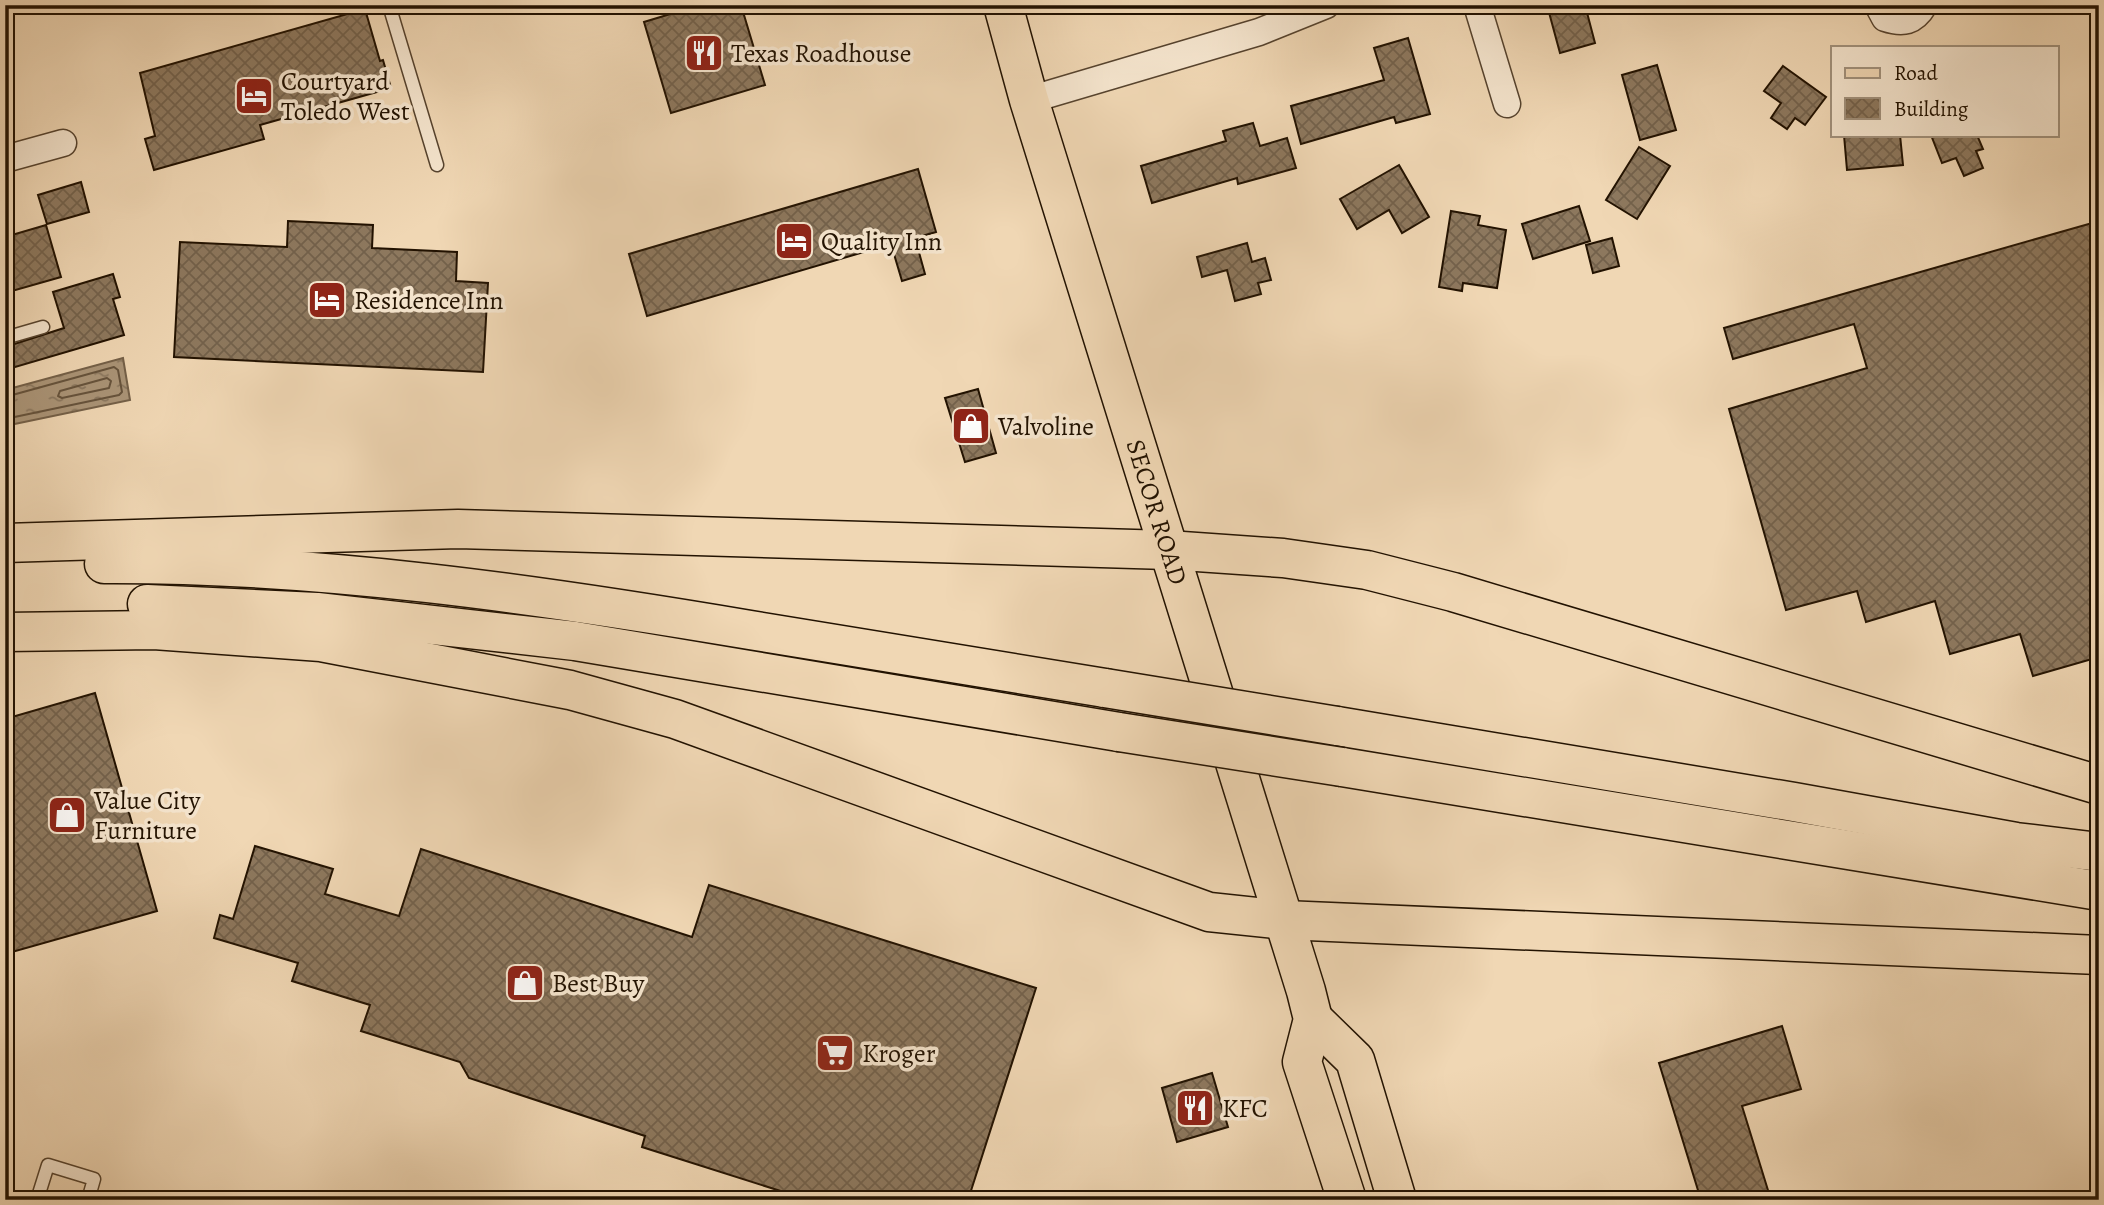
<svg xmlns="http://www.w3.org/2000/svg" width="2104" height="1205" font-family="Alegreya,serif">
<defs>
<pattern id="water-ripples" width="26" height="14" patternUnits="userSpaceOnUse" patternTransform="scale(1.75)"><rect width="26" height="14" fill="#aa9477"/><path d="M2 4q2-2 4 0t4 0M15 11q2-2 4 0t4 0" fill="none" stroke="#8a775f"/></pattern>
<pattern id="building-cross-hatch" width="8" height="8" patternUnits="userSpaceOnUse" patternTransform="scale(1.75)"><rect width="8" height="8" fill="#8d785e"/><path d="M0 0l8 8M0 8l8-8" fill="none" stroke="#73614b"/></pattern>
</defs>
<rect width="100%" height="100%" fill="#f0d7b4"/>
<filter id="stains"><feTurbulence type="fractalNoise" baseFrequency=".00286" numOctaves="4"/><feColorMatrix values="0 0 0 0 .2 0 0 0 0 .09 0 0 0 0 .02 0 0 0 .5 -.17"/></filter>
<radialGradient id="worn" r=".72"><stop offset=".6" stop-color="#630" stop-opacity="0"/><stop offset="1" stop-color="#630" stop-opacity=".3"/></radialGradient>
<path fill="url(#water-ripples)" stroke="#746048" stroke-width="2" d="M123,358L130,400L5,426V390Z"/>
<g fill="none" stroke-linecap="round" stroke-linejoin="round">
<g stroke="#66533c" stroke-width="2">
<path d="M107,378L111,381L109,388L62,398L58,396L60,391Z"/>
<path d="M5,397L114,367L118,370L122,392L119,395L5,419"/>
</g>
</g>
<g fill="url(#building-cross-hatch)" stroke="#221201" stroke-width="2">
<path d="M700,5H741L765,85L671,113L644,22Z"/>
<path d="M1547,5H1585L1595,43L1560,53Z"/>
<path d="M365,9L380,61L383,60L391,88L260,125L264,139L154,170L145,139L155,136L140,73Z"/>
<path d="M1408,38L1430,114L1396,123L1394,117L1301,144L1291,106L1384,80L1374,48Z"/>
<path d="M1657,65L1676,130L1640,140L1622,75Z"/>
<path d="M1783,66L1826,97L1805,125L1795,118L1787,129L1771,118L1781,103L1764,91Z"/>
<path d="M1253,123L1260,146L1287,138L1296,168L1238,184L1237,178L1152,203L1141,166L1226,141L1223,131Z"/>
<path d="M1844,135H1900L1903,165L1847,170Z"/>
<path d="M1931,135H1977L1983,149L1976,151L1983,168L1964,176L1956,158L1942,163Z"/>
<path d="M1639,147L1670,166L1637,219L1606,200Z"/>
<path d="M1399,165L1429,217L1402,233L1389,210L1357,229L1340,199Z"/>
<path d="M918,169L936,232L915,238L925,274L902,281L891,244L647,316L629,254Z"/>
<path d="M81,182L89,212L47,224L38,195Z"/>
<path d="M1579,206L1590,241L1533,259L1522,224Z"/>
<path d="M1451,211L1480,216L1478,225L1506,230L1497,288L1463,283L1462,291L1439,287Z"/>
<path d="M288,221L373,225L372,248L457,252L456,281L488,283L483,372L174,357L180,242L287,247Z"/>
<path d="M2099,221V251L2092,253L2099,278V657L2033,676L2020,634L1950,654L1935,601L1866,622L1857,591L1786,610L1729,409L1867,368L1854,324L1733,359L1724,328Z"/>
<path d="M46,225L61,277L5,293V237Z"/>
<path d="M1612,238L1619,266L1593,273L1586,245Z"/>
<path d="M1247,243L1252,262L1265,258L1271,280L1258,283L1261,294L1235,301L1227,270L1202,277L1197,257Z"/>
<path d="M113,274L120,297L113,299L124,335L5,370V347L64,328L53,292Z"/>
<path d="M978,389L996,453L965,462L945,398Z"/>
<path d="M95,693L157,911L5,954V719Z"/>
<path d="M255,846L333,869L325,894L399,916L421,849L692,937L709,885L1036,988L968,1200H898L875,1192L872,1200H809L642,1147L645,1136L469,1078L460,1062L361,1031L370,1005L292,981L298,963L214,938L220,915L233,919Z"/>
<path d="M1782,1026L1801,1089L1742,1106L1771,1200H1701L1659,1063Z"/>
<path d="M1212,1073L1228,1127L1177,1142L1162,1088Z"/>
</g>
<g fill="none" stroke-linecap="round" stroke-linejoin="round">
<g stroke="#56432e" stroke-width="15">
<g id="lane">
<path d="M389,5L437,165"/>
<path d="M5,338L43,327"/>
<path d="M37,1200L48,1165L94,1179L88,1200"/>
<path d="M2098,1200L2099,1199"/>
</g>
</g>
<g stroke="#56432e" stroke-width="29">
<g id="street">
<path d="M1477,5L1507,104"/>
<path d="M1878,5L1885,18C1903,24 1914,22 1924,5"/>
<path d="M1029,100L1259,32L1326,5"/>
<path d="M5,159L63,143"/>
</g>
</g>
<g stroke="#221201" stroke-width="41">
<g id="primary">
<path id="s1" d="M1003,5L1029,100L1306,991L1313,1019L1302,1062L1347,1200"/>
<path d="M1313,1019L1355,1060L1397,1200"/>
</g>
</g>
<g stroke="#221201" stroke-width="41">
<g id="highway">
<path d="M5,543L458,529L1168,550L1283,558L1367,570L1453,592L2099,785"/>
<path d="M104,564C321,563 536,594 750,630C868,649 986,669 1105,688"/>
<path d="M147,604L317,612L575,641L1119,732"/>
<path d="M5,632L154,630L321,642L570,690L675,719L1209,912L1284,920L2099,955"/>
<path d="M1337,726L1794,802L2016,842L2099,852"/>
<path d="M1342,767L2099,891"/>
</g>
</g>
<use href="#lane" stroke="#f5e5ce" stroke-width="12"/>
<use href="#street" stroke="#f5e5ce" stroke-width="26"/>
<use href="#primary" stroke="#f0d7b4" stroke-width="38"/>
<use href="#highway" stroke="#f0d7b4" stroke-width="38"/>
<g stroke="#221201" stroke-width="41" stroke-linecap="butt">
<g id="highway-bridge">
<path d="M1105,688L1337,726"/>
<path d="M1119,732L1342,767"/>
</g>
</g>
<use href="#highway-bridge" stroke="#f0d7b4" stroke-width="38"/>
</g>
<defs>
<g id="restaurant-square" transform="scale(2.0125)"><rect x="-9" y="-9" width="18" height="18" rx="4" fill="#8f2418" stroke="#f5e5ce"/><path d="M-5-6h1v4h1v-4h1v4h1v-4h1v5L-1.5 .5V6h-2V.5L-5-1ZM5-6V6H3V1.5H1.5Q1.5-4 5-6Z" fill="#fff"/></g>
<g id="hotel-square" transform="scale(2.0125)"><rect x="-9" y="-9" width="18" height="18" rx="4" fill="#8f2418" stroke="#f5e5ce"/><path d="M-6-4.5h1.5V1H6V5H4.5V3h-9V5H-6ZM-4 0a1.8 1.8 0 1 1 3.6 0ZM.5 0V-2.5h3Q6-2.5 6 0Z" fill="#fff"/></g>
<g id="shop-square" transform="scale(2.0125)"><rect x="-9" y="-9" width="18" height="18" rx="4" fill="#8f2418" stroke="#f5e5ce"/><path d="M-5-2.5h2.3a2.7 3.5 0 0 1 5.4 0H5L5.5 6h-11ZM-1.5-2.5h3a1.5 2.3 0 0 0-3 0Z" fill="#fff"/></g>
<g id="supermarket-square" transform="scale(2.0125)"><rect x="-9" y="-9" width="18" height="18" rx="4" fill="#8f2418" stroke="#f5e5ce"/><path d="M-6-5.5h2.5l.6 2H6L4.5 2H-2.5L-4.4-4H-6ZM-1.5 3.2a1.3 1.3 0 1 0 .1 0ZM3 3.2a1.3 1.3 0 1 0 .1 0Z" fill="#fff"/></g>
</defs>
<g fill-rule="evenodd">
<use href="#restaurant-square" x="704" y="53"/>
<use href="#hotel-square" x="254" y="96"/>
<use href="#hotel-square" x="794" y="241"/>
<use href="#hotel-square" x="327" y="300"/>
<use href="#shop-square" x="971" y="426"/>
<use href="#shop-square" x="67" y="815"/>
<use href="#shop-square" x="525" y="983"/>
<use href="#supermarket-square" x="835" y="1053"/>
<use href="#restaurant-square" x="1195" y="1108"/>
</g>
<g text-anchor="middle" stroke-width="7" stroke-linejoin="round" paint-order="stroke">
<g font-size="26" fill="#221201" stroke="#f5e5ce" text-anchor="start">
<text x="731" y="62">Texas Roadhouse</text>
<text x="281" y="90">Courtyard<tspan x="281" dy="30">Toledo West</tspan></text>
<text x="821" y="250">Quality Inn</text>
<text x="354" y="309">Residence Inn</text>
<text x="998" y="435">Valvoline</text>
<text x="94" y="809">Value City<tspan x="94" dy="30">Furniture</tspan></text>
<text x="552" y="992">Best Buy</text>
<text x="862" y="1062">Kroger</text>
<text x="1222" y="1117">KFC</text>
</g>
<g font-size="26" fill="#221201" stroke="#f5e5ce">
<text dy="9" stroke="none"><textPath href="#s1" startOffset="530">SECOR ROAD</textPath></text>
</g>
</g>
<rect width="2104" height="1205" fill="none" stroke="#f0d7b4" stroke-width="28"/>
<rect x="7" y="7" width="2090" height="1191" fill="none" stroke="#221201" stroke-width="3.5"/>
<rect x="14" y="14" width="2076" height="1177" fill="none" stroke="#221201" stroke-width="2"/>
<rect x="1831" y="46" width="228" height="91" fill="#f5e5ce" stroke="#a1917c" stroke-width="2"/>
<rect x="1845" y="68" width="35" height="10" fill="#f0d7b4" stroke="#a1917c" stroke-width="2"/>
<text x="1894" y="80" font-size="21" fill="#221201">Road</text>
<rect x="1845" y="98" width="35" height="21" fill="url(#building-cross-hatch)" stroke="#a1917c" stroke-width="2"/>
<text x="1894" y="116" font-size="21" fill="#221201">Building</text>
<rect width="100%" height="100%" filter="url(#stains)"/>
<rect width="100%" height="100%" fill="url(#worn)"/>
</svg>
